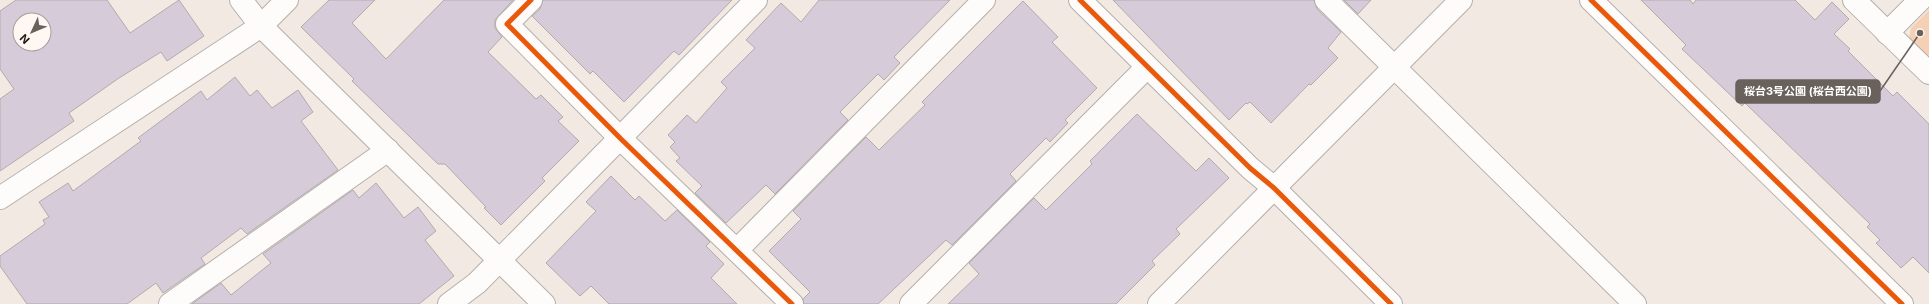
<svg xmlns="http://www.w3.org/2000/svg" width="1929" height="304" font-family="Inter,'Noto Sans JP',sans-serif">
<rect width="100%" height="100%" fill="#f2e9e3"/>
<path fill="#f5d0b5" d="M1929,10V58L1909,39L1911,28Z"/>
<g fill="#d6ccd9" stroke="#b1abab" fill-rule="evenodd">
<path d="M16,0H107L130,33L179,0L204,36L167,61L161,52L119,78L69,113L74,121L0,171V99L14,89L0,69V11ZM20,20H44V44H20Z"/>
<path d="M329,0H375L352,23L386,59L444,0H513L495,20V28L502,37L488,52L536,99L541,95L563,117L558,121L579,141L542,178L545,181L501,225L484,208L486,207L445,164H438L352,81L354,79L301,27Z"/>
<path d="M543,0H732L679,55L674,51L624,102L593,71L590,74L532,16L540,9Z"/>
<path d="M819,0H950L894,57L900,63L884,80L878,74L840,112L848,120L775,194L766,185L726,223L695,193L702,186L676,161L680,158L670,147L675,142L668,135L687,115L696,123L727,88L721,82L755,48L746,40L781,3L801,22Z"/>
<path d="M1113,0H1314L1317,9L1341,32L1328,48L1338,58L1311,85L1309,84L1271,123L1250,102L1247,104L1246,103L1229,120Z"/>
<path d="M1344,0H1371L1358,14Z"/>
<path d="M1641,0H1690L1693,4L1696,0H1795L1815,20L1832,2L1849,19L1834,34L1850,49L1848,51L1893,96L1897,92L1929,124V273L1913,257L1901,268L1876,243L1880,240L1867,227L1870,224L1745,103L1742,106L1682,49L1686,45Z"/>
<path d="M1023,1L1058,37L1052,42L1097,88L1065,120L1068,123L1050,142L1046,138L1010,174L1016,181L952,245L946,240L878,304H804L803,299L810,292L769,251L801,219L793,211L866,137L879,150L925,105L922,102Z"/>
<path d="M235,77L250,96L257,90L272,108L298,90L313,112L301,121L338,170L247,234L241,228L201,258L205,264L163,293L156,283L127,304H27L0,266V256L45,224L43,220L49,217L39,202L68,183L73,191L141,141L138,138L201,91L207,100Z"/>
<path d="M1137,114L1196,171L1209,158L1229,178L1176,229L1180,234L1152,261L1155,265L1116,304H948L979,274L969,263L1034,198L1046,210L1092,164L1090,161Z"/>
<path d="M611,176L635,200L639,196L665,221L677,210L710,242L706,246L724,264L711,278L737,304H609L591,286L580,296L546,263L596,211L586,202Z"/>
<path d="M376,183L404,218L418,207L436,231L425,240L454,276L419,304H192L221,283L231,295L271,263L263,254L353,190L359,198Z"/>
</g>
<g fill="none" stroke-linecap="round" stroke-linejoin="round">
<g stroke="#b6afaa" stroke-width="24">
<g id="minor">
<path d="M241,0L261,26L544,304"/>
<path d="M531,0L507,24L621,139L792,304"/>
<path d="M1080,0L1250,168L1274,188L1391,304"/>
<path d="M1326,0L1635,304"/>
<path d="M1591,0L1902,304"/>
<path d="M1854,0L1929,73"/>
<path d="M1887,33L1920,0"/>
<path d="M0,198L261,26L287,0"/>
<path d="M737,250L984,0"/>
<path d="M170,304L388,150"/>
<path d="M449,304L477,283L756,0"/>
<path d="M911,304L1147,67"/>
<path d="M1159,304L1461,0"/>
</g>
</g>
<use href="#minor" stroke="#fdfcfb" stroke-width="22"/>
<g stroke="#fef7f3" stroke-width="8">
<g id="cycleway">
<path d="M531,0L507,24L621,139L792,304"/>
<path d="M1080,0L1250,168L1274,188L1391,304"/>
<path d="M1591,0L1902,304"/>
</g>
</g>
<use href="#cycleway" stroke="#e8590c" stroke-width="5"/>
</g>
<path fill="none" stroke="#68615c" stroke-width="1.5" d="M1920 33L1880 91"/>
<circle fill="#68615c" stroke="#fef7f3" stroke-width="1.5" cx="1920" cy="33" r="4"/>
<rect fill="#68615c" stroke="#68615c" stroke-width="1.5" x="1736" y="80" width="144" height="23" rx="4"/>
<g font-size="11" text-anchor="middle" font-weight="bold" fill="#fff">
<text x="1808" y="95">桜台3号公園 (桜台西公園)</text>
</g>
<g transform="translate(32 32) rotate(226)"><circle r="19" fill="#fef7f3" stroke="#a49e9a"/>
<path d="M0-3L7 15L0 10L-7 15Z" fill="#68615c"/>
<text y="-6" font-size="11" font-weight="bold" text-anchor="middle" fill="#1d1814">N</text>
</g>
</svg>
